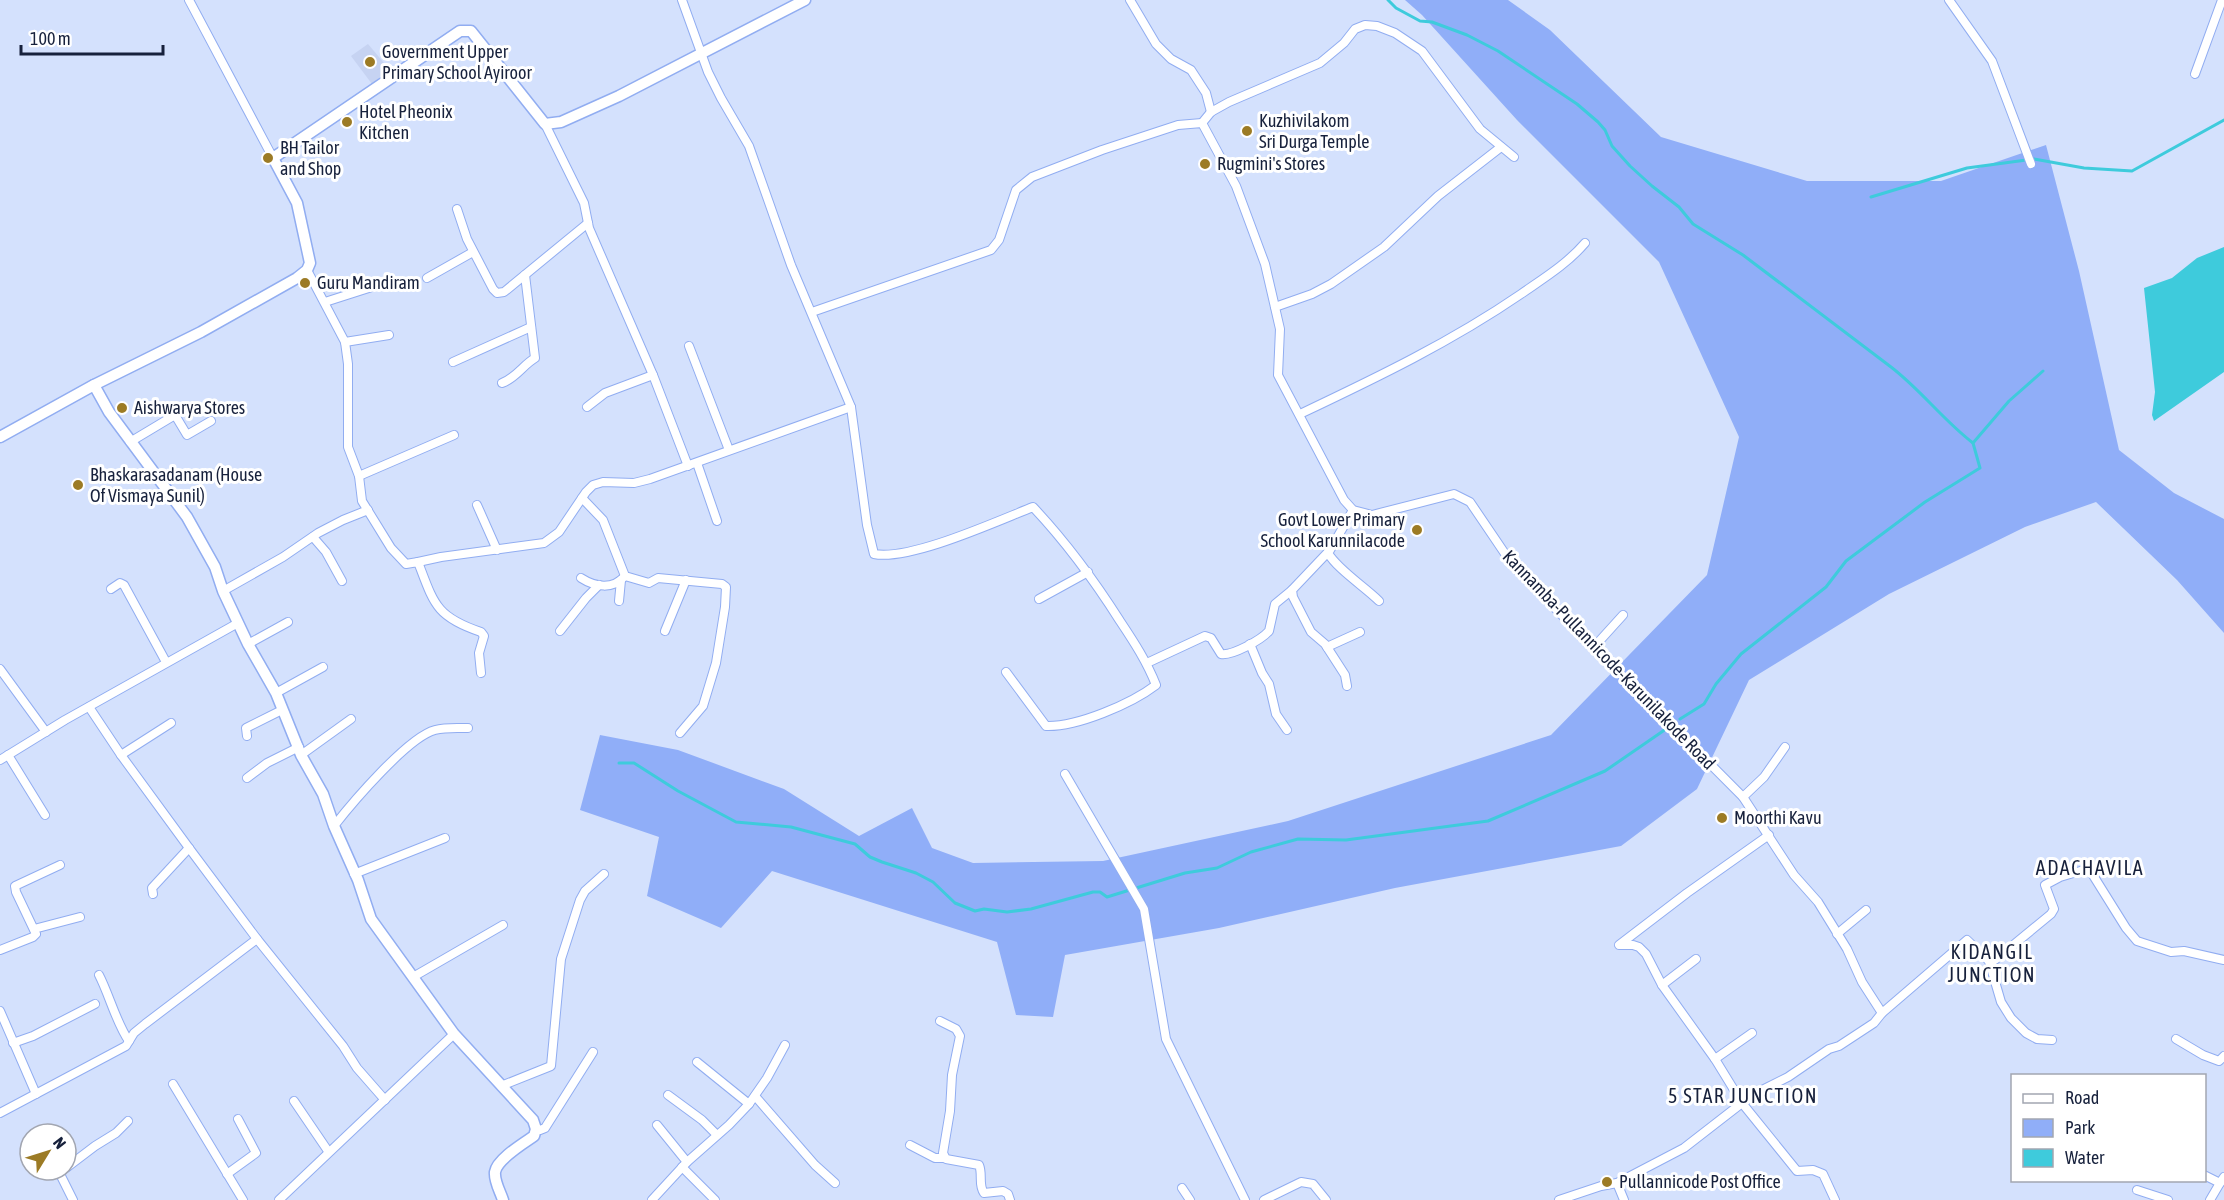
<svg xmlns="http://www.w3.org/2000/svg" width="2224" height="1200" font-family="'Asap Condensed',sans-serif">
<rect width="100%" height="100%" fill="#d4e1fd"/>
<path fill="#c6d3f2" d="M368,44L389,69L372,84L351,56Z"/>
<path fill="#90aef8" d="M1405,0H1508L1550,30L1661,137L1807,181H1941L2046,145L2079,271L2119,450L2174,493L2224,519V633L2177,580L2096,502L2025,527L1889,594L1749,680L1697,789L1621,846L1395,888L1219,928L1065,955L1053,1017L1016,1015L997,942L772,871L721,928L647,896L659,837L580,810L600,735L678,750L784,789L859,836L912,808L932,848L973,863L1103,861L1288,821L1551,735L1707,575L1739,437L1659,262L1517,120L1422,15Z"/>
<path fill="#3ecbdc" d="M2224,247V372L2154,421L2152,415L2155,392L2144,288L2172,278L2197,258Z"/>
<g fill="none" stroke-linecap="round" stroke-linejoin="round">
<g stroke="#3ecbdc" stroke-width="3">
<path d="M1388,0L1396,8L1420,21L1432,22L1467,35L1498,51L1577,104L1598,122L1605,130L1612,146L1630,166L1652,186L1679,207L1693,224L1743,255L1891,367C1921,390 1943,420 1973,443"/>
<path d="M1871,197L1967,168L2034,159L2084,168L2132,171L2224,120"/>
<path d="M1680,719L1704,704L1716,684L1741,654L1826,587L1846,561L1925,502L1980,468L1973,443L2009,401L2043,371"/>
<path d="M619,763H634L678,791L736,822L791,827L855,844L870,857L882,862L916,873L933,882L955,903L975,911L984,909L1007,912L1031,909L1093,892H1100L1107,897L1185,873L1217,868L1251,852L1298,839L1346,840L1488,821L1605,771L1666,729"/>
</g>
<g stroke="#91adf1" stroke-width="10">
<g id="minor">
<path d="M189,0L273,158"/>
<path d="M682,0L708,72L721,98L749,146L791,265L851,407L867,525L874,554C910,561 997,521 1033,507C1066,542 1094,580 1120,621C1134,642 1147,662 1156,685C1131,704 1077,727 1046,726L1006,672"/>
<path d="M1130,0L1156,44L1171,59L1191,70L1206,93L1211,112"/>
<path d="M1949,0L1992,61L2031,164"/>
<path d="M2195,74L2222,0"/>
<path d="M1202,123L1211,112L1229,102L1320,63L1344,43L1355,29L1365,25L1377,26L1395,33L1422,51L1480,129L1514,157"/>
<path d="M545,124L584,203L589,228L653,375L688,466"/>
<path d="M457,209L467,239L493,289L497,293L504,292L588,223"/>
<path d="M307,270L345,342L348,364V447L359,476L362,501L391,548L406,564L418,562C434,604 436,617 481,632L484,636L479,653L481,673"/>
<path d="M427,278L473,252"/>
<path d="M325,302L375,286"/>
<path d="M1275,307L1312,294L1331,284L1384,247L1438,196L1501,147"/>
<path d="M812,312L991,250L999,240L1016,190L1032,177L1102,150L1178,125L1202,123L1236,186L1265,264L1280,329L1278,375L1344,500L1353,510L1372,515L1454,494L1470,502L1514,567L1743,797L1794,875L1818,902L1847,949L1862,982L1882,1013L1874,1023L1839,1046L1829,1049L1788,1077L1760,1091L1742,1103L1684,1148L1617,1183L1601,1186L1559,1200"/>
<path d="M345,342L389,335"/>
<path d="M689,346L729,450"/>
<path d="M453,362L531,327"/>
<path d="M502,383C516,378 523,365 535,358L525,275"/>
<path d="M587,407L605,393L653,375"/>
<path d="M1300,414C1376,378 1451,342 1521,294C1544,278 1567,264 1585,243"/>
<path d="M130,442L175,415L187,435L211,421"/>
<path d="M697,463L717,521"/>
<path d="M359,476L454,435"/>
<path d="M582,498L603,520L625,576L649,583L658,578L722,584L726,587L725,607L716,663L703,706L680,733"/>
<path d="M477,505L497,550"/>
<path d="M313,537L326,552L342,581"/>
<path d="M1328,553C1337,569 1365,587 1379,601"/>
<path d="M418,562L441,557L544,543L559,532L586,492L593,485L603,482L634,483L650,479L851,407"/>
<path d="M581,578C595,587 613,590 625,576"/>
<path d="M111,589L120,583L124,585L166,662"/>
<path d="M223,591L283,557L318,533L343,520L368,510"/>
<path d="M1039,599L1088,572"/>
<path d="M619,601L621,580"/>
<path d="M560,631L586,598L599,585"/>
<path d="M665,631L686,580"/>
<path d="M248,644L288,622"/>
<path d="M1250,644L1262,673L1269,684L1276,714L1287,730"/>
<path d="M1327,647L1360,632"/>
<path d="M1594,647L1623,615"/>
<path d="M1147,663L1205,636L1211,638L1221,654C1232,656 1261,640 1269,631L1275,604L1292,590"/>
<path d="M0,669L46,732"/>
<path d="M1347,686L1345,675L1325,644L1311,632L1293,597L1292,590L1330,550L1353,510"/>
<path d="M276,693L323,667"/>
<path d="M89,707L121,755L189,848L257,939L343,1046L357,1068L385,1100"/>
<path d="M247,736L246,728L282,710"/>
<path d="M8,755L45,815"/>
<path d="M121,755L171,723"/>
<path d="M301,755L351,719"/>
<path d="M0,760L65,720L238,623"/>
<path d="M1065,774L1144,909L1166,1039L1245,1200"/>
<path d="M247,778L267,763L299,747"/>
<path d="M1743,797L1764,777L1785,747"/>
<path d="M334,826C352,803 408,737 435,730C446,727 457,728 468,728"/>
<path d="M1769,835L1687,893L1619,945H1633L1639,947L1646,954L1662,985L1715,1059L1742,1103L1797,1171L1813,1170L1823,1174L1835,1200"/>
<path d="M354,874L445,838"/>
<path d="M153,894L152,888L189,848"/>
<path d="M34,929L80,917"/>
<path d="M1837,934L1866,910"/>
<path d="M0,950L33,937L36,934L16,892L15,886L60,865"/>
<path d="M1989,961L1995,960L2051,914L2054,909L2045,885L2060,877L2087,869L2091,872L2126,928L2137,941L2171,952L2184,951L2224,960"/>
<path d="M99,975C109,994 117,1025 129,1041"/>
<path d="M413,977L503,925"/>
<path d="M1662,985L1696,959"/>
<path d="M0,1011L36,1094"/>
<path d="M1882,1013L1967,940L1989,961L2001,1002L2011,1018L2026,1033L2037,1039L2052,1040"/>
<path d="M940,1021L956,1029L960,1036L952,1075L950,1111L943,1153L946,1159L979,1165C983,1174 978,1185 984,1193L1003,1191L1008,1194L1010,1200"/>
<path d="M2176,1039L2203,1055L2219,1061L2224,1056"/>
<path d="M13,1043L33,1036L95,1004"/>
<path d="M1715,1059L1752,1033"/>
<path d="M697,1062L749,1104"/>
<path d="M173,1084L243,1200"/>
<path d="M501,1086L551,1066L561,959L580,900L585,891L604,874"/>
<path d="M668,1095L702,1120L717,1135"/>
<path d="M755,1096L815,1165L835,1183"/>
<path d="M294,1101L328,1151"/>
<path d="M0,1113L126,1046L134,1033L145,1024L257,939"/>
<path d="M657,1125L687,1162"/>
<path d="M536,1129L540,1130L545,1128L593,1052"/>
<path d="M910,1145L935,1158H945"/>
<path d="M682,1167L715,1200"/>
<path d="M66,1168L95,1146L116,1133L128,1121"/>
<path d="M63,1170L60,1174L73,1200"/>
<path d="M227,1174L256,1153L238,1119"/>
<path d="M2204,1175L2220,1183L2224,1177"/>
<path d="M1617,1183L1624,1200"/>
<path d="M1182,1188L1190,1200"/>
<path d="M2137,1190L2168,1200"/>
<path d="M279,1200L454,1034"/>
<path d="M652,1200L687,1162L729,1125L749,1104L767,1078L785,1045"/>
<path d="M1264,1200L1301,1182L1313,1184L1326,1200"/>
<path d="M2210,1200L2220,1183"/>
</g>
</g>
<g stroke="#91adf1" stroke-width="13">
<g id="secondary">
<path d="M94,385L109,412L187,517L215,567L223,591L248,644L276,693L301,755L323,794L334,826L358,880L371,919L454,1034L533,1120L536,1129L534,1136C524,1143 497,1159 495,1172C494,1181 500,1191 503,1200"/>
<path d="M0,437L94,385L201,332L297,278L307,270L310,263L297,203L273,158L460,31H471L545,124L561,122L619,96L805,0"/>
</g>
</g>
<use href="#minor" stroke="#fff" stroke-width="8"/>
<use href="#secondary" stroke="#fff" stroke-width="10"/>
</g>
<g fill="#9c7b25" stroke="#fff" stroke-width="2">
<circle cx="370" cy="62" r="6"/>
<circle cx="347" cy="122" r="6"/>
<circle cx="1247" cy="131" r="6"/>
<circle cx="268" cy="158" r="6"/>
<circle cx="1205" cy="164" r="6"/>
<circle cx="305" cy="283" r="6"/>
<circle cx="122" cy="408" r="6"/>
<circle cx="78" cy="485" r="6"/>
<circle cx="1417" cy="530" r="6"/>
<circle cx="1722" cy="818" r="6"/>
<circle cx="1607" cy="1182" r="6"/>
</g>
<g text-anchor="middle" stroke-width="6" stroke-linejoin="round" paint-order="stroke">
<g font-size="18" fill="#17213c" stroke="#fff" text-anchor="start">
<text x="382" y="58">Government Upper<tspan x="382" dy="21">Primary School Ayiroor</tspan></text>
<text x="359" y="118">Hotel Pheonix<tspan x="359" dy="21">Kitchen</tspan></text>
<text x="1259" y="127">Kuzhivilakom<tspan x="1259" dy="21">Sri Durga Temple</tspan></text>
<text x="280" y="154">BH Tailor<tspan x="280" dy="21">and Shop</tspan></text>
<text x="1217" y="170">Rugmini's Stores</text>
<text x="317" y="289">Guru Mandiram</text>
<text x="134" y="414">Aishwarya Stores</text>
<text x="90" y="481">Bhaskarasadanam (House<tspan x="90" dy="21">Of Vismaya Sunil)</tspan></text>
<text x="1405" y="526" text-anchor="end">Govt Lower Primary<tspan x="1405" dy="21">School Karunnilacode</tspan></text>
<text x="1734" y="824">Moorthi Kavu</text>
<text x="1619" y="1188">Pullannicode Post Office</text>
</g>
<g font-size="18" fill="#17213c" stroke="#fff">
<text transform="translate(1609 660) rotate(46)" y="6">Kannamba-Pullannicode-Karunilakode Road</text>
</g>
<g font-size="20" letter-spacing="1.5" fill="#17213c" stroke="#fff">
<text x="2090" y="875">ADACHAVILA</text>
<text x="1992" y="959">KIDANGIL<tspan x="1992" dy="23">JUNCTION</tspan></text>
<text x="1743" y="1103">5 STAR JUNCTION</text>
</g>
</g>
<rect x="2011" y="1074" width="195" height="108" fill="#ffffff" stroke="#a2a6b1" stroke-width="1.5"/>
<rect x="2023" y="1094" width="30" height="9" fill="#ffffff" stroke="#a2a6b1" stroke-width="1.5"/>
<text x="2065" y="1104" font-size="18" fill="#17213c">Road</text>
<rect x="2023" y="1119" width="30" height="18" fill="#90aef8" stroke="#a2a6b1" stroke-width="1.5"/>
<text x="2065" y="1134" font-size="18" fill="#17213c">Park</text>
<rect x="2023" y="1149" width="30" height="18" fill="#3ecbdc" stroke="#a2a6b1" stroke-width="1.5"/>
<text x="2065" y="1164" font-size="18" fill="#17213c">Water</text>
<g transform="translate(48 1152) rotate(52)"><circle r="28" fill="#ffffff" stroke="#a2a6b1" stroke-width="1.5"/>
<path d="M0-4.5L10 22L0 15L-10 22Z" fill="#9c7b25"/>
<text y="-9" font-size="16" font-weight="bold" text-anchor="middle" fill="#17213c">N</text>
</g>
<path d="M21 45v9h142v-9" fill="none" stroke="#17213c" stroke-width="3"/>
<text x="30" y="45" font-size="18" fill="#17213c" stroke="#ffffff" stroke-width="4.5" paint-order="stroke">100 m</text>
</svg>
